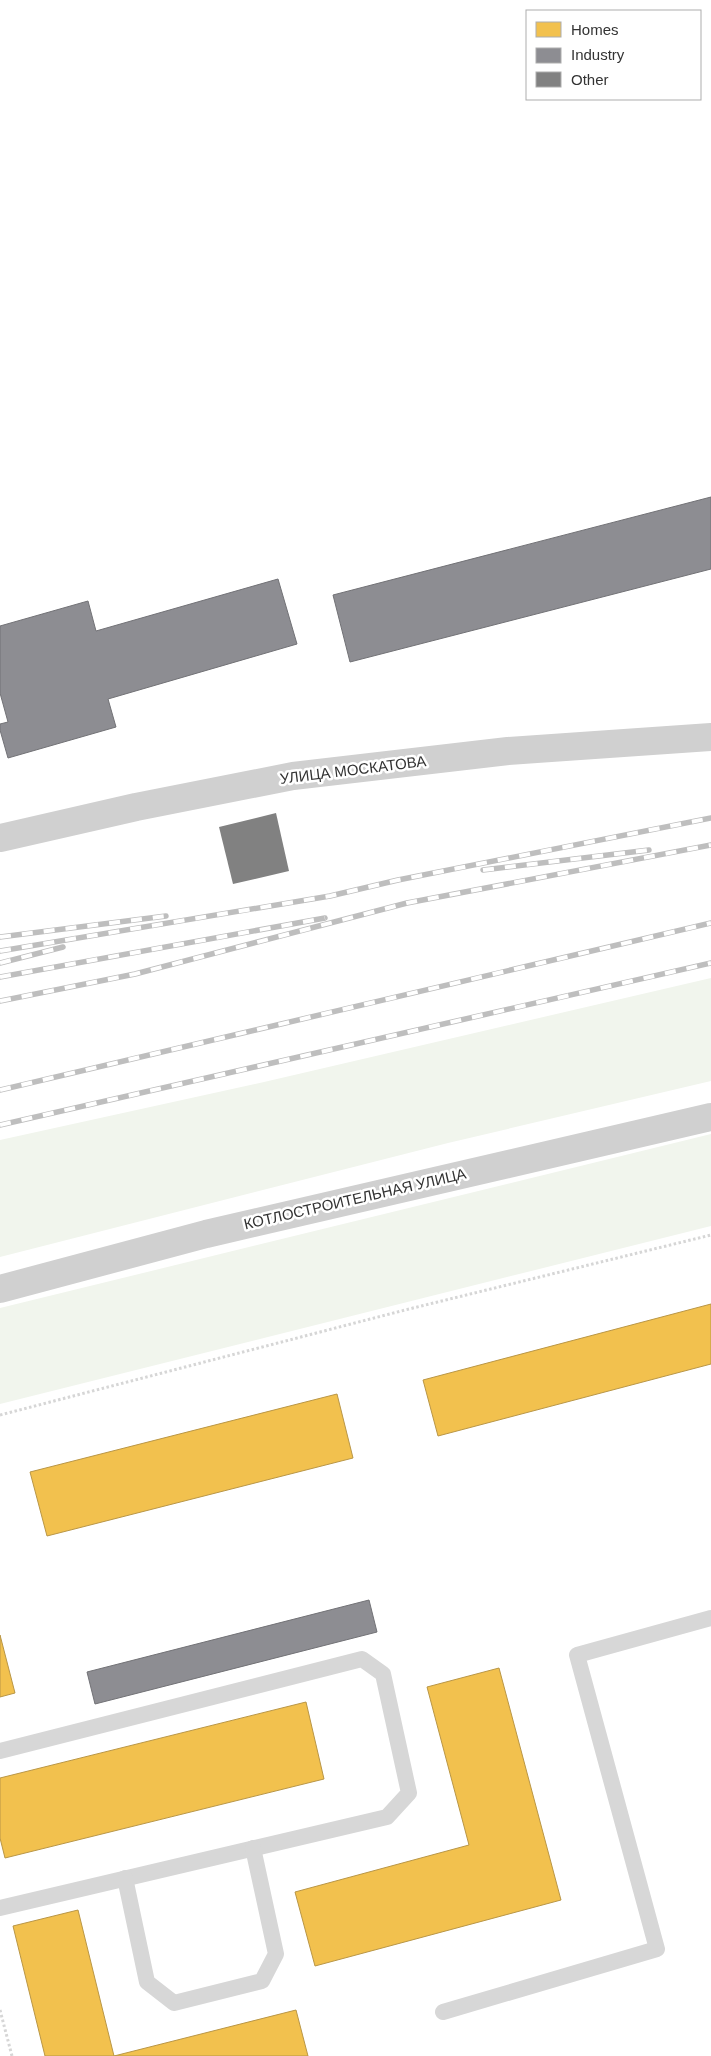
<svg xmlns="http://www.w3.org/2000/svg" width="711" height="2056" font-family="Arial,sans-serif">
<rect width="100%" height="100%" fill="#fff"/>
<g fill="#f1f5ed">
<path d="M711,978V1081L448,1143L0,1257V1140L264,1082Z"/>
<path d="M711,1134V1226L0,1404V1308Z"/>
</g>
<g fill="#f2c14e" stroke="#b99646">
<path d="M711,1304V1364L438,1436L423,1380Z"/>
<path d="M337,1394L353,1458L47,1536L30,1472Z"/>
<path d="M0,1635L15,1693L0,1697Z"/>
<path d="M499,1668L561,1900L315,1966L295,1892L469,1845L427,1687Z"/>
<path d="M306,1702L324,1779L5,1858L0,1838V1778Z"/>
<path d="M78,1910L114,2056L296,2010L308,2056H45L13,1926Z"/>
</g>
<g fill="#8d8d92" stroke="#727276">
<path d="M711,497V569L350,662L333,595Z"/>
<path d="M278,579L297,644L108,699L116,727L8,758L0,730V724L8,722L0,693V626L88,601L96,631Z"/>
<path d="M369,1600L377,1632L95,1704L87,1672Z"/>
</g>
<path fill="#818181" d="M276,813L289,871L233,884L219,827Z"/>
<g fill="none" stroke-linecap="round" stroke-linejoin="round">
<g stroke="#d6d6d6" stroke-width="3" stroke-dasharray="2.5 2.5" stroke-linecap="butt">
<path d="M0,1415L405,1310L711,1235"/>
<path d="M0,2010L12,2056"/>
</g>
<g stroke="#d7d7d7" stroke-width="16">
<path d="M0,1751L362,1659L383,1674L409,1793L387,1817L0,1908"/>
<path d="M125,1878L147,1982L174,2003L262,1981L276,1954L253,1848"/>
<path d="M443,2012L657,1949L577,1655L711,1618"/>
</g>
<g stroke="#d0d0d0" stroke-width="28">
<path d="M0,838L136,807L293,776L508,751L711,737"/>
<path d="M0,1289L206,1234L711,1117"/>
</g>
<g stroke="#bebebe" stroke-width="5.5">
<g id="rail">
<path d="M483,870L649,850"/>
<path d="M0,937L166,916"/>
<path d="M0,951L330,896L398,880L711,818"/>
<path d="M0,963L63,947"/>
<path d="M0,977L325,918"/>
<path d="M0,1001L135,974L407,903L711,845"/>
<path d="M0,1090L711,923"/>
<path d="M0,1125L711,963"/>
</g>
</g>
<use href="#rail" stroke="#fff" stroke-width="4" stroke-dasharray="11" stroke-linecap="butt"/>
</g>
<g text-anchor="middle" stroke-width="5" stroke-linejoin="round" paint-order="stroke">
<g font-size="15" fill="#333" stroke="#fff">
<text transform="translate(353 770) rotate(-7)" y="5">УЛИЦА МОСКАТОВА</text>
<text transform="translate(355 1199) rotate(-13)" y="5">КОТЛОСТРОИТЕЛЬНАЯ УЛИЦА</text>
</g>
</g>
<rect x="526" y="10" width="175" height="90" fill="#ffffff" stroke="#adadad"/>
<rect x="536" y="22" width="25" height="15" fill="#f2c14e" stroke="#adadad"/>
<text x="571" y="35" font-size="15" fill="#333333">Homes</text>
<rect x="536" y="48" width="25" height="15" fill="#8d8d92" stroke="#adadad"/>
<text x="571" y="60" font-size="15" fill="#333333">Industry</text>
<rect x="536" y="72" width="25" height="15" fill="#818181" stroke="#adadad"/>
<text x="571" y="85" font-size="15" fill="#333333">Other</text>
</svg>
